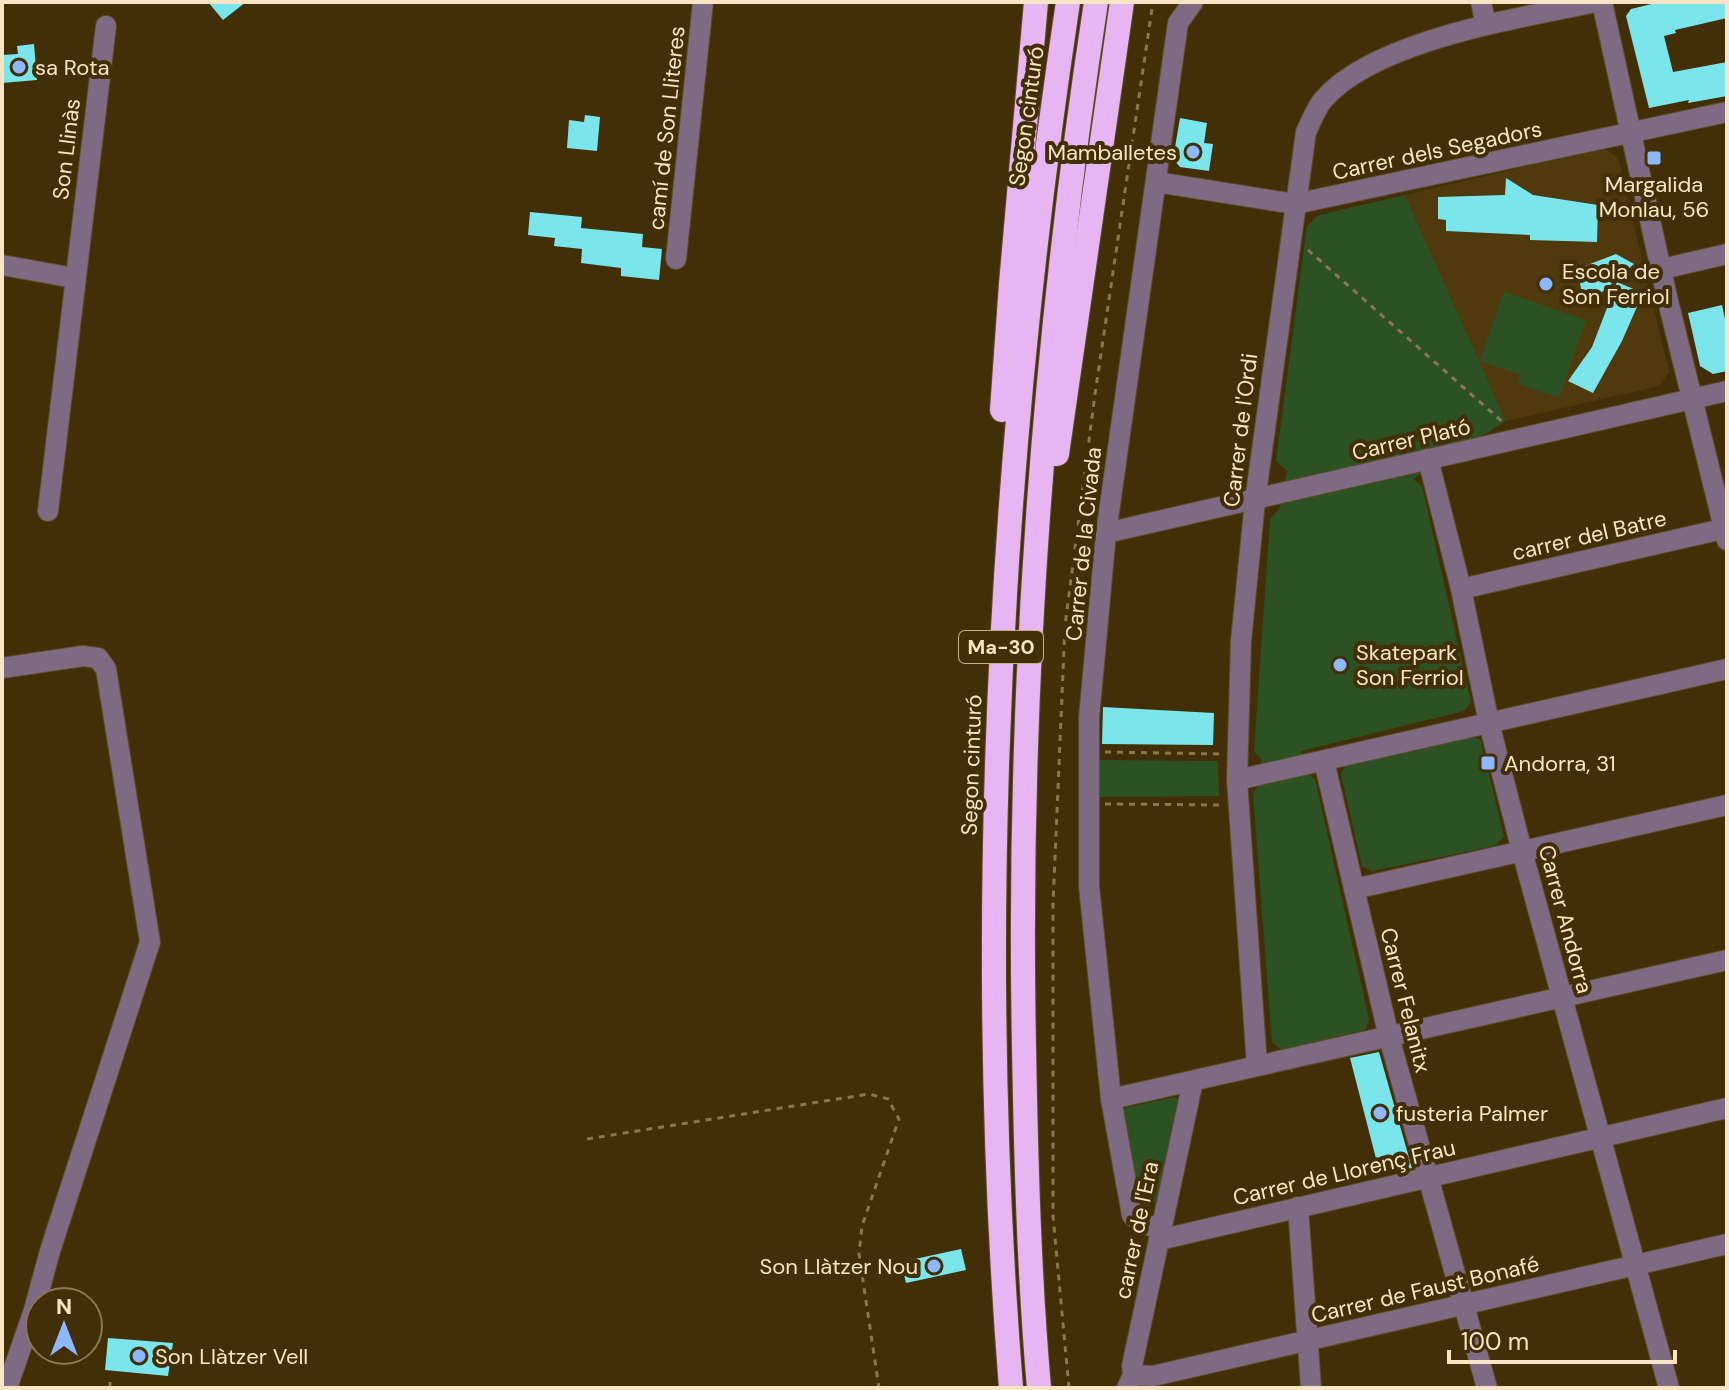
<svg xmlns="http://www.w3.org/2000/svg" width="1729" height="1390" font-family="'DM Sans',sans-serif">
<rect width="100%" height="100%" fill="#422f07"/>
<path fill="#4f390d" d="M1604,148L1618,158L1669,372L1659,386L1506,421L1405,195Z"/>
<g fill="#2c5223">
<path d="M1405,195L1506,421L1413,479L1422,486L1471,702L1464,711L1301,751L1304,772L1315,779L1369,1019L1365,1030L1282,1050L1272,1042L1253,793L1262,781L1261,758L1254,752L1270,519L1280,508L1287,471L1276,461L1307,226L1319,215Z"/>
<path d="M1504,292L1586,320L1559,398L1518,384L1521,375L1480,361Z"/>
<path d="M1473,736L1481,741L1504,837L1494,846L1372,871L1362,866L1341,774L1346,765Z"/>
<path d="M1098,760L1218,761L1219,796L1099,797Z"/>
<path d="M1175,1097L1180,1101L1158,1199L1152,1205L1142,1207L1136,1200L1121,1116L1124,1108Z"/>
</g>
<g fill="#7ae6eb">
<path d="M208,2H246L223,20Z"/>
<path d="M1660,2H1727V18L1675,30L1676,33L1664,36L1673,72L1727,62V96L1688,103L1689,100L1649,108L1626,16L1631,9Z"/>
<path d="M34,44L37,80L2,83V55L18,54L17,46Z"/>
<path d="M585,115L600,117L597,151L567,148L569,120L584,122Z"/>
<path d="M1180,118L1207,123L1204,143L1213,144L1209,171L1180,167L1173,159Z"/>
<path d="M1506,178L1533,195L1598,205L1597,242L1530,240V235L1446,231V220L1438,219V197L1505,195Z"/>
<path d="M530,212L582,217L581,228L643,234L642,247L662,249L659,280L621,276V268L581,263L582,249L554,246L555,238L528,235Z"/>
<path d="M1616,254L1634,264L1585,307L1577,269Z"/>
<path d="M1617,282L1643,293L1622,341L1593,393L1568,381L1592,347Z"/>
<path d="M1722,305L1727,328V371L1713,374L1700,366L1688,313Z"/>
<path d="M1103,707L1214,713L1213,745L1102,744Z"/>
<path d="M1379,1052L1412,1168L1380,1174L1350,1058Z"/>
<path d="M961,1249L966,1270L906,1283L901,1262Z"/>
<path d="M108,1338L173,1343L168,1376L105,1370Z"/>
</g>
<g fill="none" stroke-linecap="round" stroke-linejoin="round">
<g stroke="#5f4c25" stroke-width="22">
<g id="minor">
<path d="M1481,2L1486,25"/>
<path d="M1602,2L1667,297L1727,540"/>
<path d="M1156,182L1295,204L1727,112"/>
<path d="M676,259L703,2"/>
<path d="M2,265L74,278"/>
<path d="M1662,269L1727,254"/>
<path d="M1428,459L1461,589L1489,723L1522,851L1669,1388"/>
<path d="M48,511L106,26"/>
<path d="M1106,533L1727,391"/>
<path d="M1461,589L1727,528"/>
<path d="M2,668L83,656L98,658L106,669L150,942L50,1251L34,1310L7,1388"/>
<path d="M1324,761L1389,1037L1487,1388"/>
<path d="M1237,780L1727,669"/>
<path d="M1354,889L1727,805"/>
<path d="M1257,1066L1237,780L1241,641L1255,501L1306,132C1311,122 1316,108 1323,100C1374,40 1520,18 1596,2"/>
<path d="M1111,1099L1727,960"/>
<path d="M1298,1207L1311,1388"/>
<path d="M1161,1228L1142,1224L1132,1215L1111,1099L1089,886V718L1106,533L1178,23L1193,2"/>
<path d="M1159,1240L1727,1108"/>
<path d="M1133,1375L1153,1376L1727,1244"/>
<path d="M1127,1388L1133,1375L1132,1366L1193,1081"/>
</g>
</g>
<g stroke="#5f4c25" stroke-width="26">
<g id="highway">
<path d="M1002,410L1011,284L1036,2"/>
<path d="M1057,454L1122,2"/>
<path d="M1011,1388C974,925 999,460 1068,2"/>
<path d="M1039,1388C1029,1274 1026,1160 1024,1046C1017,696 1043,348 1096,2"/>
</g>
</g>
<g stroke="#8a7651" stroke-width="3" stroke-dasharray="6 6" stroke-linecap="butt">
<path d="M1308,250L1506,425"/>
<path d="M1105,752L1221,754"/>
<path d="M1105,804L1221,805"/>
<path d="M587,1139L869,1094L888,1099L899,1119L862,1226L859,1254L879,1388"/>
<path d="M110,1388V1381"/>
<path d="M1069,1388L1053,1216V904L1065,626L1095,394L1153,2"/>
</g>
<use href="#minor" stroke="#7e6a83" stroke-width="20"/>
<use href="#highway" stroke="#e6b5f2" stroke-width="24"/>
</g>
<g fill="#8eb8fd" stroke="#422f07" stroke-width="3">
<circle cx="19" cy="67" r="8"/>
<circle cx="1193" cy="152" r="8"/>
<rect x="1646" y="150" width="16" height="16" rx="4"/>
<circle cx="1546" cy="284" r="8"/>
<circle cx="1340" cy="665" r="8"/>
<rect x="1480" y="755" width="16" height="16" rx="4"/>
<circle cx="1380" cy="1113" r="8"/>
<circle cx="934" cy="1266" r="8"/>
<circle cx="139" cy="1356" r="8"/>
</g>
<g text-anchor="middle" stroke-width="8" stroke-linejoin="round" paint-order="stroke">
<rect fill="#422f07" stroke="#c2ae8b" stroke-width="2" x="959" y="631" width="84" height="32" rx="6"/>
<g font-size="20" font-weight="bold" fill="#f9e5c3">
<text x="1001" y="654">Ma-30</text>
</g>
<g font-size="22" fill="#f9e5c3" stroke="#422f07" text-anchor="start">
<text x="35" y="75">sa Rota</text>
<text x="1177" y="160" text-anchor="end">Mamballetes</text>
<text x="1654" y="192" text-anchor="middle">Margalida<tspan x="1654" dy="25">Monlau, 56</tspan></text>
<text x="1562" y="279">Escola de<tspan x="1562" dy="25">Son Ferriol</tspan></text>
<text x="1356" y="660">Skatepark<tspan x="1356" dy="25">Son Ferriol</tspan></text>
<text x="1504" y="771">Andorra, 31</text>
<text x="1396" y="1121">fusteria Palmer</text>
<text x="918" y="1274" text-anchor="end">Son Llàtzer Nou</text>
<text x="155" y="1364">Son Llàtzer Vell</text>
</g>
<g font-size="22" fill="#f9e5c3" stroke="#422f07">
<text transform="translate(1026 116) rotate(-82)" y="8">Segon cinturó</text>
<text transform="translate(666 128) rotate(-84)" y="8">camí de Son Lliteres</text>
<text transform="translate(66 149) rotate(-83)" y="8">Son Llinàs</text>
<text transform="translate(1437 150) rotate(-12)" y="8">Carrer dels Segadors</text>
<text transform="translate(1240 430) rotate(-83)" y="8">Carrer de l'Ordi</text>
<text transform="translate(1411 439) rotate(-13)" y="8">Carrer Plató</text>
<text transform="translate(1589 535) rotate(-13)" y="8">carrer del Batre</text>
<text transform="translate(1083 544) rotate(-84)" y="8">Carrer de la Civada</text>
<text transform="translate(971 765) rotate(-88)" y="8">Segon cinturó</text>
<text transform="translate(1566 919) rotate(75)" y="8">Carrer Andorra</text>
<text transform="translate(1406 1000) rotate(76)" y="8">Carrer Felanitx</text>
<text transform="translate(1344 1172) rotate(-13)" y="8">Carrer de Llorenç Frau</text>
<text transform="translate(1136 1230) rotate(-78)" y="8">carrer de l'Era</text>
<text transform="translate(1425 1289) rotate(-13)" y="8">Carrer de Faust Bonafé</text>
</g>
</g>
<rect width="1729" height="1390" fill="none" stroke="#f9e5c3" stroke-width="8"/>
<g transform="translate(64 1326)"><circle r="38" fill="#422f07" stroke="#8b7852" stroke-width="2"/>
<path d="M0-6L14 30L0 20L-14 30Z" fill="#8eb8fd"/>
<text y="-12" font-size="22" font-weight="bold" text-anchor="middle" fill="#f9e5c3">N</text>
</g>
<path d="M1449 1350v12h226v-12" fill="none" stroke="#f9e5c3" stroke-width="4"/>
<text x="1461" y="1350" font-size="24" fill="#f9e5c3" stroke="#422f07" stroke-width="6" paint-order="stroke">100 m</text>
</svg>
